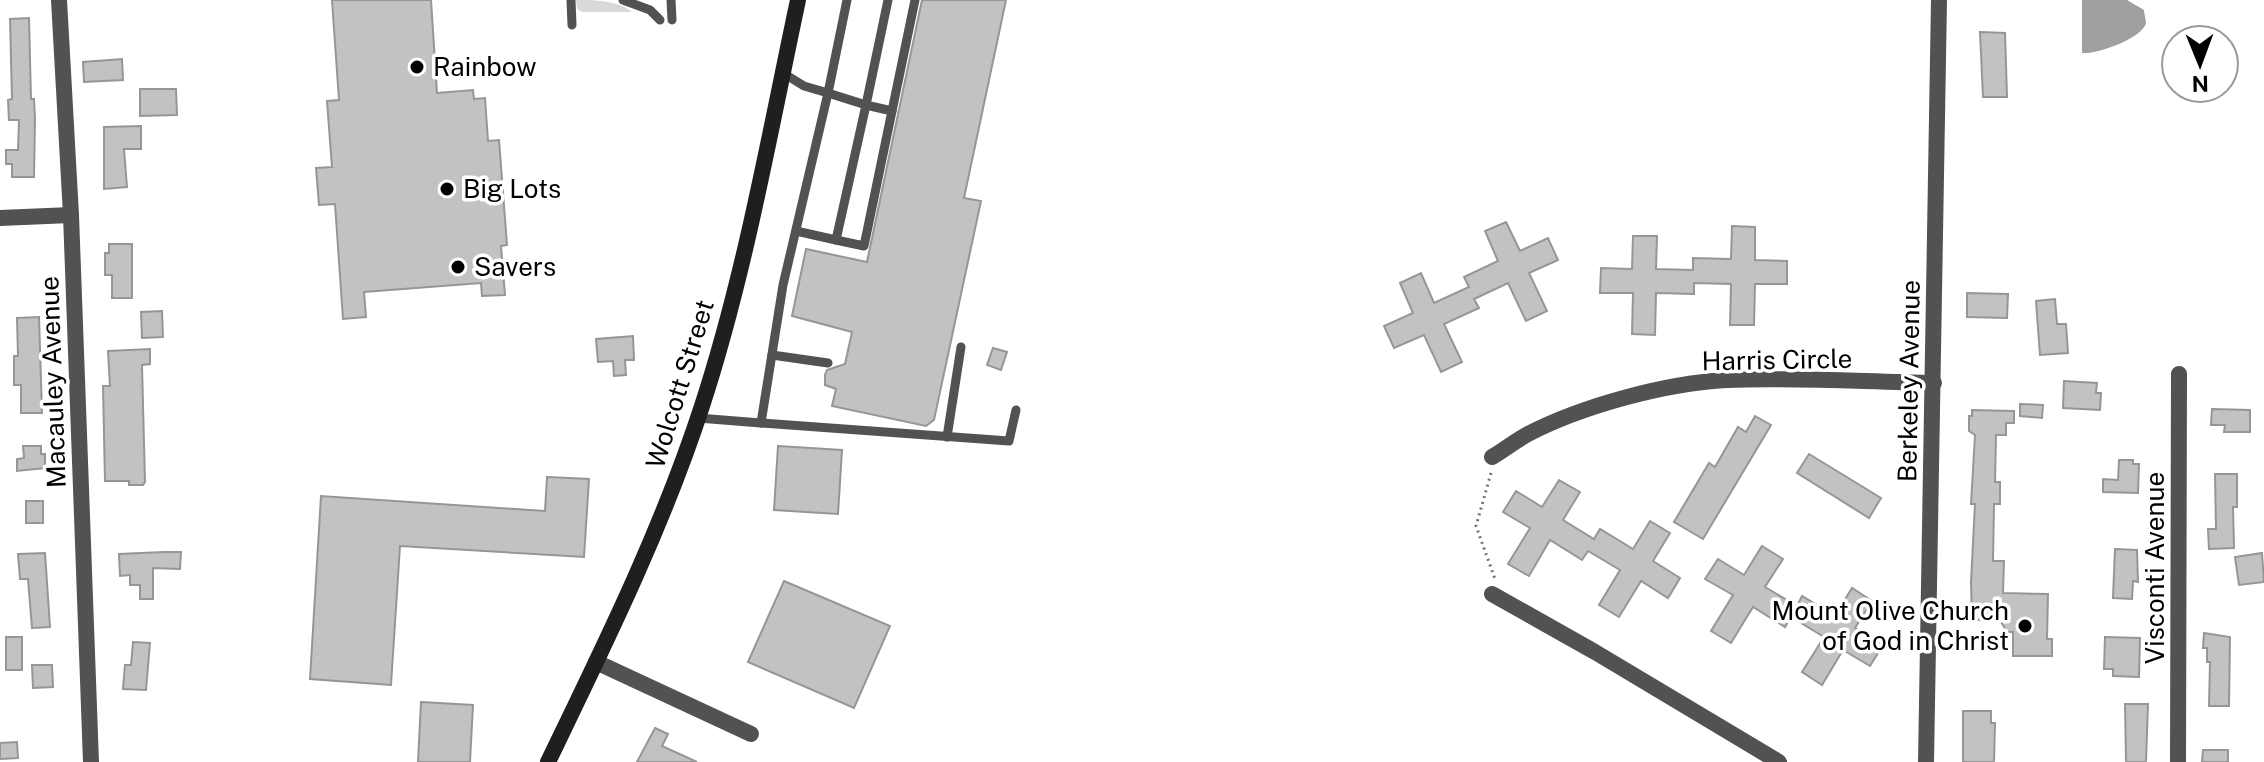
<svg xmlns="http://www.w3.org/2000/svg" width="2264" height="762" font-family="'Public Sans',sans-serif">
<rect width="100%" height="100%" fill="#fff"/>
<path fill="#d9d9d9" d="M576,0C593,0 618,0 632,12H582L577,9Z"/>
<path fill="#a0a0a0" d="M2082,0H2127L2144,10C2144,13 2146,20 2146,23C2143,38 2096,55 2082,53Z"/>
<g fill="#c2c2c2" stroke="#969696" stroke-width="2">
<path d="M332,0H431L437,93L473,90L474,99L485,98L488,141L499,140L507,245L501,246L505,295L482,296L481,283L364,292L366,317L343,319L335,204L319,205L316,168L332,167L327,101L339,100Z"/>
<path d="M922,0H1006L964,198L981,201L934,420L926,426L832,406L836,389L825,385V375L827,370L845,364L852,332L792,316L806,249L867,262Z"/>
<path d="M29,18L31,99H34L35,119L34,177H12V164H6V150H18L19,120H9L8,100L12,99L10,19Z"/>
<path d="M1980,32L2005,33L2007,97H1983Z"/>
<path d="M122,59L123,80L84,82L83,62Z"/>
<path d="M140,89H176L177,115L140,116Z"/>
<path d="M141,126V149H124L127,187L104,189V127Z"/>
<path d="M1506,222L1520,251L1548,238L1558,260L1529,273L1547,311L1526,321L1508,283L1474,299L1479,308L1444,324L1462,362L1441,372L1424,335L1394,348L1384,326L1413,313L1400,283L1421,273L1434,303L1469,287L1464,277L1498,261L1485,231Z"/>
<path d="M1732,226L1755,227V260L1787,261V284H1755L1754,325H1730L1731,284L1694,283V294L1656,293L1655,335L1632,334L1633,293H1600L1601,268L1632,269L1633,236H1657L1656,269L1693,270V258L1731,259Z"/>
<path d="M109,244H132V298H112V275H105V253H109Z"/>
<path d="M1967,293L2008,294L2007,318L1967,317Z"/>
<path d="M2055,299L2057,324H2066L2068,353L2040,355L2036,301Z"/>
<path d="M162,311L163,337L142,338L141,312Z"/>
<path d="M39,317L42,413H21V385H14V356H18L17,318Z"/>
<path d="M633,336L634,360H625L626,375L614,376L613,361L598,362L596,339Z"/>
<path d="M993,348L1007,352L1001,370L987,365Z"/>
<path d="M150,349V364L142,365L145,482L143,485H129V481H105L103,386H110L108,351Z"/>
<path d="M2064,381L2097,383L2096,393H2101L2100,410L2063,408Z"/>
<path d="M2020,404L2043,405L2042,418L2020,416Z"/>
<path d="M2212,409L2250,410V432H2224L2225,425H2211Z"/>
<path d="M1972,410L2014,411V423H2006V435H1996L1995,482H2000V504H1994L1993,561H2004L2003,593L2048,594L2047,639H2052V656H2013V632H2007L2000,620H1972L1971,582L1975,504H1971L1975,435L1969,431V416H1972Z"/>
<path d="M1755,416L1771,425L1703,539L1674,522L1709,463L1715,467L1738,427L1746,432Z"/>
<path d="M23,446H41V454H45V468L17,471V459L24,458Z"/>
<path d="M778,446L842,450L838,514L774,510Z"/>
<path d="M1809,454L1881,498L1869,518L1797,473Z"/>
<path d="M2119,460H2133V464H2139L2138,493L2103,492V479L2118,480Z"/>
<path d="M2215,474H2237V507H2233L2234,548L2209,549L2208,529H2216Z"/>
<path d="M547,477L589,479L584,557L400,546L391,685L310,679L321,496L545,511Z"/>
<path d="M1559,480L1580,492L1563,520L1594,539L1600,529L1633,549L1650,521L1670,533L1653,561L1680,578L1668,598L1641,581L1619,617L1599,605L1620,570L1588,551L1582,560L1550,540L1529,576L1508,564L1530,528L1503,512L1516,491L1542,507Z"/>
<rect x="26" y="501" width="17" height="22"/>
<path d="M1762,546L1783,559L1765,587L1797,606L1802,596L1835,616L1852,588L1872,601L1855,628L1883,645L1870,666L1843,650L1822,685L1802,672L1824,637L1791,617L1785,627L1753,607L1731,643L1711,631L1733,595L1705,579L1718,559L1744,575Z"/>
<path d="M2115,549L2137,550L2138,582L2133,581L2132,599L2113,598Z"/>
<path d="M164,552H181L180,569L153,568V599H140V585H130V575L120,576L119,554Z"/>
<path d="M45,553L50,627L32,628L28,579H20L18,554Z"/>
<path d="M2262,553L2264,582L2239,585L2235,557Z"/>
<path d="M784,581L890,626L854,708L748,662Z"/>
<path d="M2204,633L2230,637L2229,706H2209L2210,662H2207V648H2203Z"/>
<rect x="6" y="637" width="16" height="33"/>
<path d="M2105,637L2140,638L2139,677L2113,676V669H2104Z"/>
<path d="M133,642L150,643L146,690L123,689L125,665H131Z"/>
<path d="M32,665H52L53,687L33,688Z"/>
<path d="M421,702L473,705L470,762H418Z"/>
<path d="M2125,704H2148L2146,762H2126Z"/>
<path d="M1963,711H1991V723H1995L1994,762H1963Z"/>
<path d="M655,728L668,734L662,746L697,762H637Z"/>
<path d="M17,742L18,758L0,759V743Z"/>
<path d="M2203,750H2228V762H2202Z"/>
</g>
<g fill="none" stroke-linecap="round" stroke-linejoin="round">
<path stroke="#747474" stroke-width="3" stroke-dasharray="2 4" stroke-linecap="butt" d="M1491,473L1476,526L1495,579"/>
<g stroke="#525252" stroke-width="9">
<path d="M571,0L572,25"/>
<path d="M623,0L650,10L660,20"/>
<path d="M671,0L672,20"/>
<path d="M783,73L804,86L828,93L847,0"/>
<path d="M892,111L915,0"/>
<path d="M836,240L864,246L892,111L866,105L888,0"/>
<path d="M772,355L828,363"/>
<path d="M698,418L761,423L783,285L828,93L866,105L836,240L796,231"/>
<path d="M761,423L1009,441L1016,410"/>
<path d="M947,437L961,347"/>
</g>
<g stroke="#525252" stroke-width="16">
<path d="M59,0L71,215L91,762"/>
<path d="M0,218L71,215"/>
<path d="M1492,457C1504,450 1515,441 1528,434C1582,406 1666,383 1727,380C1795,377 1865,382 1934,383"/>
<path d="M1492,594L1595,652L1779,762"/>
<path d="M596,662L751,734"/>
<path d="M1926,762L1939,0"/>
<path d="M2178,762L2179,374"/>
</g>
<path stroke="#1f1f1f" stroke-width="16" d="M548,762C604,646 662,529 702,406C745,274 769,136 798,0"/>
</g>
<g fill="#000" stroke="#fff" stroke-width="3">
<circle cx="417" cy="67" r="8"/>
<circle cx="447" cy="189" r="8"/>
<circle cx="458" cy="267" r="8"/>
<circle cx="2025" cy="626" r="8"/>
</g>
<g text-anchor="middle" stroke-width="7" stroke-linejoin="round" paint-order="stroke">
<g font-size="26" fill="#000" stroke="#fff" text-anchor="start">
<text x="433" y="76">Rainbow</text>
<text x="463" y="198">Big Lots</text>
<text x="474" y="276">Savers</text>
<text x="2009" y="620" text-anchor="end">Mount Olive Church<tspan x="2009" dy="30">of God in Christ</tspan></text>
</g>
<g font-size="26" fill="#000" stroke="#fff">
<text transform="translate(1777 360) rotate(-1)" y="9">Harris Circle</text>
<text transform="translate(1909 381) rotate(-89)" y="9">Berkeley Avenue</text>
<text transform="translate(53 382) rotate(-92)" y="9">Macauley Avenue</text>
<text transform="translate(680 384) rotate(-73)" y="9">Wolcott Street</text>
<text transform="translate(2155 568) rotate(-90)" y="9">Visconti Avenue</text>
</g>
</g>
<g transform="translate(2200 64) rotate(179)"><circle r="38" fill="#ffffff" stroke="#999999" stroke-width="2"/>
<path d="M0-6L14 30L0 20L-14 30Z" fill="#000000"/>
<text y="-12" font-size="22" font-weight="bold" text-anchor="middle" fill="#000000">N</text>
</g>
</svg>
